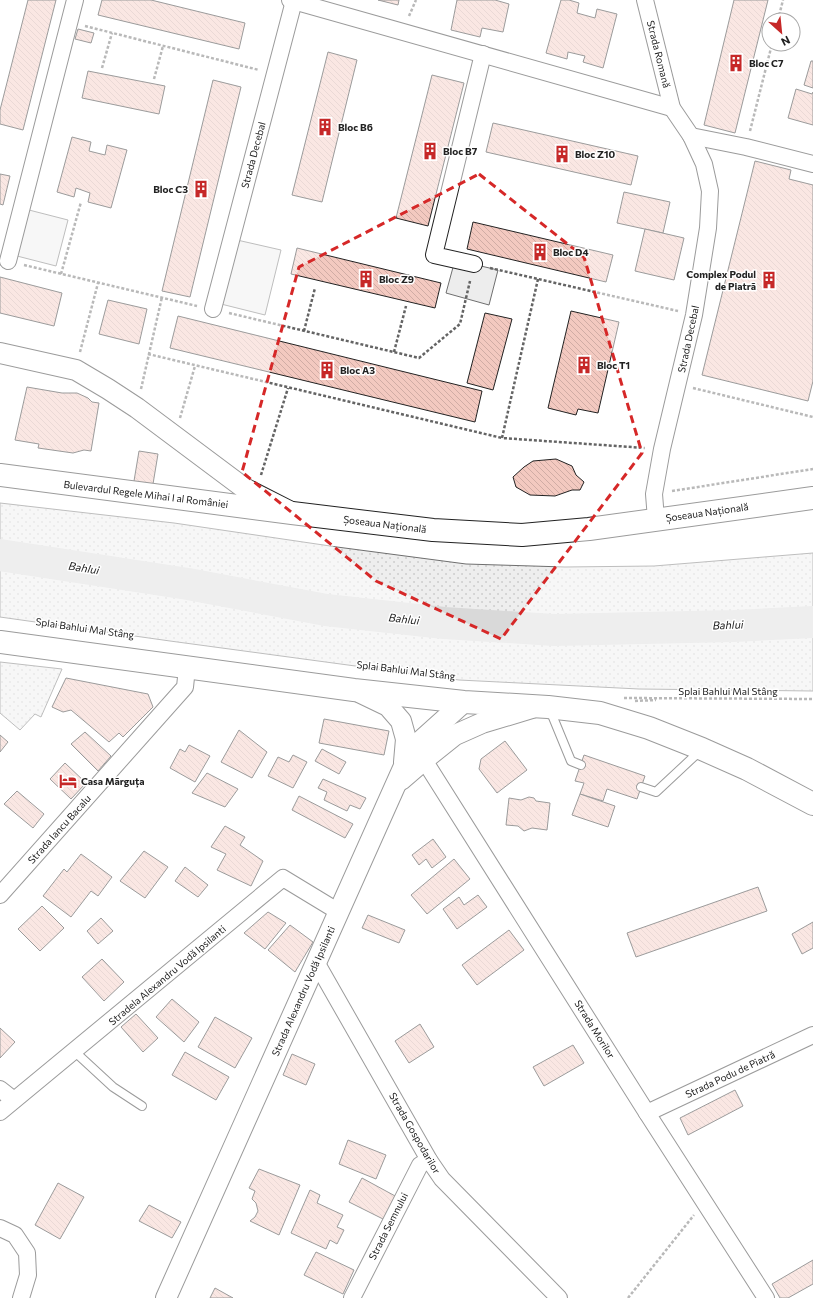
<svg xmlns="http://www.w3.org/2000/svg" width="813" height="1298" font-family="Commissioner,sans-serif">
<defs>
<pattern id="grass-dots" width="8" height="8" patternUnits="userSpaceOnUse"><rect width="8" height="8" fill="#eee"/><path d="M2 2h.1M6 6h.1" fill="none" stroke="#ccc" stroke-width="1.8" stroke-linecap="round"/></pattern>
<pattern id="building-back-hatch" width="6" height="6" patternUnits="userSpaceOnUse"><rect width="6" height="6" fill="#f3c9c0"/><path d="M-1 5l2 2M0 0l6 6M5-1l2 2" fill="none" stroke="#d0aca5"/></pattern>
</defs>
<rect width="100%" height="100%" fill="#fff"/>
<g fill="url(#grass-dots)" stroke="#6f6f6f">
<path d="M0,503L174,523L337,547L466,564L565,567L654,566L813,553V691L639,689L459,680L170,641L0,617Z"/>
<path d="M0,662L62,669L41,717L35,714L20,730L0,713Z"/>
</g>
<g fill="#ededed" stroke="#6f6f6f">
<path d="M29,210L68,220L56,266L17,256Z"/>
<path d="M237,240L281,250L265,315L221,304Z"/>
<path d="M455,260L498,270L489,305L446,293Z"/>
</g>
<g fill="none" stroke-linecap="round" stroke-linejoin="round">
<path stroke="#d9d9d9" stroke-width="32" d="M0,555L188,584L326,610L444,623L554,630L734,626L813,622"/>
</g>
<g fill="url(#building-back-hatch)" stroke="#222">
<path d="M28,0H56L23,130L0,124V110Z"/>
<path d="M102,0H151L245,23L239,49L98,15Z"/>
<path d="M378,0H399L398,5Z"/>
<path d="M457,0H495L509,4L503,32L482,28L480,37L451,30Z"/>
<path d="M561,0H569L579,3L577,13L595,18L597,9L617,14L603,68L583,62L585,56L568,52L567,59L546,53Z"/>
<path d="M734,0H768L735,133L704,125Z"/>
<path d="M78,29L94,33L91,43L75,39Z"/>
<path d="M328,52L357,60L322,202L292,195Z"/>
<path d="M811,61H813V88L804,85Z"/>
<path d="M88,71L165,86L159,114L82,98Z"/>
<path d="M432,75L464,83L428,226L396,218Z"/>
<path d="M213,80L241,87L190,297L162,291Z"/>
<path d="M796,89L812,94L813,92V125L788,118Z"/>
<path d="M493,123L638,156L631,185L486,152Z"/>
<path d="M72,137L91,142L89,151L105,155L107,145L127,150L111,208L88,202L90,193L76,188L74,197L57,192Z"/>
<path d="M755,161L791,170L789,179L813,185V381L808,401L702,375Z"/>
<path d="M0,174L10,176L3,205L0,204Z"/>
<path d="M624,192L670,202L663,233L617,223Z"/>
<path d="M473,222L613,255L606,282L467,249Z"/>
<path d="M645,229L684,238L674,280L635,271Z"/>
<path d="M297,248L441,283L435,308L291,274Z"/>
<path d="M0,277L62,293L54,326L0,313Z"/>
<path d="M108,300L147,309L139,344L99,334Z"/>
<path d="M571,311L619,322L598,413L578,409L576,415L548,408Z"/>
<path d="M485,313L512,319L493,390L467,383Z"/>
<path d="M178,316L482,391L475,422L170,348Z"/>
<path d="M27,387L62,393H77L88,398L92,402L99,403L91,451L84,450L73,453L38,448L39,444L15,440Z"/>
<path d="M139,451L158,454L152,490L133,487Z"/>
<path d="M556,459L572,466L576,475L584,482L580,490H572L555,496L530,495L516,487L513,477L524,467L533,461Z"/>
<path d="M66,678L148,694L153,707L123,737L119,733L109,742L71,710L63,712L52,707Z"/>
<path d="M324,719L389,731L384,755L319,743Z"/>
<path d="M239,730L267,752L252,778L221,762Z"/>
<path d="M85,732L111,756L98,771L71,744Z"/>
<path d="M0,735L8,742L0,752Z"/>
<path d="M505,741L527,770L497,793L479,769L481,759Z"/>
<path d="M189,745L210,756L195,782L170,768L180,749L185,752Z"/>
<path d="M322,749L346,762L339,774L315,761Z"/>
<path d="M293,755L307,762L293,788L268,776L278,757L289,762Z"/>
<path d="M584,755L645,776L637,799L607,789L603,801L580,794L584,783L575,781Z"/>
<path d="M65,763L86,783L71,799L50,779Z"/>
<path d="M207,773L238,789L225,807L192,793Z"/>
<path d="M323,779L366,798L360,809L350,805L347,811L324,800L327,792L318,788Z"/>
<path d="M17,791L44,814L33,828L4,804Z"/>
<path d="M580,794L615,806L608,827L572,815Z"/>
<path d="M299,796L353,824L345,838L292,810Z"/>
<path d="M529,797L534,798L536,801L550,803L547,830L532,828L524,831L518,826L506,825L509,798L521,800Z"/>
<path d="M225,826L245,837L240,845L263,861L251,886L217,870L226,854L211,847Z"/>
<path d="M433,839L446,857L432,868L426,859L419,865L412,855Z"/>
<path d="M144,851L168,867L145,898L120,881Z"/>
<path d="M81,854L112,877L98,896L91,891L71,917L43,896L64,869L67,872Z"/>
<path d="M454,859L470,879L427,914L411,895Z"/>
<path d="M185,867L208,885L198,897L175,881Z"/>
<path d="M758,887L767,911L636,957L627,933Z"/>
<path d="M478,895L487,907L457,929L443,909L459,897L464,905Z"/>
<path d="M42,906L64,928L40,951L18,929Z"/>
<path d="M268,912L286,923L265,949L244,933Z"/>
<path d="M368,915L405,930L399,943L362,928Z"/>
<path d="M101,918L113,931L98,944L87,931Z"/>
<path d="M813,922V948L802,954L792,934Z"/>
<path d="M290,925L313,942L295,972L268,950Z"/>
<path d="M509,930L524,950L477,985L462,965Z"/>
<path d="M102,959L124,982L104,1001L82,977Z"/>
<path d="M172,999L199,1022L184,1042L156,1017Z"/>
<path d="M136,1014L158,1038L143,1052L121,1027Z"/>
<path d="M215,1017L252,1038L235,1068L198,1047Z"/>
<path d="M420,1024L434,1047L409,1063L395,1041Z"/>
<path d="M0,1028L15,1042L0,1058Z"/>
<path d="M573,1045L584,1063L544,1086L533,1067Z"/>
<path d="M185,1052L229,1077L216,1100L172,1075Z"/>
<path d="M292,1054L315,1064L306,1085L283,1075Z"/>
<path d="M735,1090L743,1106L688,1135L680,1118Z"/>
<path d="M348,1140L386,1155L376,1179L339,1164Z"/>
<path d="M259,1169L300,1185L279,1235L250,1221L255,1217L258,1211L256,1203L252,1199L255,1191L249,1188Z"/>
<path d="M362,1178L397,1197L385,1220L349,1202Z"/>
<path d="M58,1183L84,1197L60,1239L35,1225Z"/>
<path d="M310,1190L320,1195L317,1203L343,1215L337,1227L344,1230L337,1244L330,1240L326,1249L291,1233Z"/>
<path d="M149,1205L181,1222L172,1238L139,1221Z"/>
<path d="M316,1252L354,1270L343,1294L304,1275Z"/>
<path d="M813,1260V1284L788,1298H780L772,1284Z"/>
<path d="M215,1288L233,1298H210Z"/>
</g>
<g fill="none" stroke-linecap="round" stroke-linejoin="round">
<g stroke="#222" stroke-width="10">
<g id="service">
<path d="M550,710L571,761L581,765"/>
<path d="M641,787L656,792L701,750"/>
<path d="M74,1051L113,1087L142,1106"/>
</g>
</g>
<g stroke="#222" stroke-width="18">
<g id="minor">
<path d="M290,0L672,108"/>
<path d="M645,0L672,108L691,136L704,164L710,191L708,228L694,315L662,449L654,494L656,519"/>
<path d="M691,136L746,147L813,164"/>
<path d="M8,261L75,0"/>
<path d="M474,264L434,255L483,54"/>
<path d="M213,309L294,1"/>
<path d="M424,760L647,1113L766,1298"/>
<path d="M0,895L185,687L187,668"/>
<path d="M316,962L429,1160L442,1179L559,1298"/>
<path d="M0,1089L14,1100"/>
<path d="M0,1112L283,878L339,912"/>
<path d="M647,1113L813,1035"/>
<path d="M0,1228L15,1235L27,1253L28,1275L21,1298"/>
<path d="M352,1298L420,1165L429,1160"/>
</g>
</g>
<g stroke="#222" stroke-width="22">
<g id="tertiary">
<path d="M0,353L76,370L108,389L137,408L244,488L289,511"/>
<path d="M361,693L388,706L401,721L406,739L404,762"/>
<path d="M401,780L430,755L455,735L482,723L532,708"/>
<path d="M166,1298L404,766L414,747L464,702"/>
</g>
</g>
<g stroke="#222" stroke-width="24">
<g id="secondary">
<path d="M0,475L292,513L433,530L522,535L589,529L813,498"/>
<path d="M0,642L354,690L464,702L548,707L600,713L649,728L702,749L747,769L813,804"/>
</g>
</g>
<g stroke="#646464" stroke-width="2.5" stroke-dasharray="3 2" stroke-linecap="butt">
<path d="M409,16L416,0"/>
<path d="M778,20L783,0"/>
<path d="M85,26L259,70"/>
<path d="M102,68L112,33"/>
<path d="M154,79L163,46"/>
<path d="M750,131L772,44"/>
<path d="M24,265L197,306"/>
<path d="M490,268L678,311"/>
<path d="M61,274L81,202"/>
<path d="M538,279L502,438L645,448"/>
<path d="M229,313L419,358L460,324L470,281"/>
<path d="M304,331L315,288"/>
<path d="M80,352L98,283"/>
<path d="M394,352L406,306"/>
<path d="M148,354L502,438"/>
<path d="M693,388L813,417"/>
<path d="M141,389L162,297"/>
<path d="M180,418L195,366"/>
<path d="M261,475L288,388"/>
<path d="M672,491L813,469"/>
<path d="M624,698L813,699"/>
<path d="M635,701L656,700"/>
<path d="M628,1298L694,1215"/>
</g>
<use href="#service" stroke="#fff" stroke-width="8"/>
<use href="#minor" stroke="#fff" stroke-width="16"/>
<use href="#tertiary" stroke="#fff" stroke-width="20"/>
<use href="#secondary" stroke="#fff" stroke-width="22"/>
</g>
<path d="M0 0H813V1298H0ZM479,174L584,257L642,453L501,639L376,581L242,472L299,267Z" fill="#fff" fill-opacity=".55" fill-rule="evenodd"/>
<path fill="none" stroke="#d62828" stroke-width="3" stroke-dasharray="8 5" stroke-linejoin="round" d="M479,174L584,257L642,453L501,639L376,581L242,472L299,267Z"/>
<defs>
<g id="building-bare" transform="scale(1.38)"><path d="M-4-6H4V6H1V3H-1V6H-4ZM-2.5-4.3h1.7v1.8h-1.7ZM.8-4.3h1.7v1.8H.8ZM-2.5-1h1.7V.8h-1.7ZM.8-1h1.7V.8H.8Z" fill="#c62828" stroke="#fff" stroke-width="2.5" paint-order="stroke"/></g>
<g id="hotel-bare" transform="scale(1.38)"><path d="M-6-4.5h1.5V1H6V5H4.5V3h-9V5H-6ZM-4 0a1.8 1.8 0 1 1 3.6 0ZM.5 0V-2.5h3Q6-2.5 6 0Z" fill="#c62828" stroke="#fff" stroke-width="2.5" paint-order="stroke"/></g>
</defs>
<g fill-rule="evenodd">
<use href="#building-bare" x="736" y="63"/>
<use href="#building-bare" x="325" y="127"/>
<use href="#building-bare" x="430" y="151"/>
<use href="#building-bare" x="562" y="154"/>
<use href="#building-bare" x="201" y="189"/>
<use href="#building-bare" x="540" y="252"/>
<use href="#building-bare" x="366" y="279"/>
<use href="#building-bare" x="769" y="280"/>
<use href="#building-bare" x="584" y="365"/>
<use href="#building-bare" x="327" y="370"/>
<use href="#hotel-bare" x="68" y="781"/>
</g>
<g text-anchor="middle" stroke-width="3" stroke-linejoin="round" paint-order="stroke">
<g font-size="10" fill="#222" stroke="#fff">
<text transform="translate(659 54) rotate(76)" y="4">Strada Romană</text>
<text transform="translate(253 155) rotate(-75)" y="4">Strada Decebal</text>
<text transform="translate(688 339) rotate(-78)" y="4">Strada Decebal</text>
<text transform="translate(146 494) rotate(7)" y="4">Bulevardul Regele Mihai I al României</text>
<text transform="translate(707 512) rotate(-8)" y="4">Șoseaua Națională</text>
<text transform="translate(385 524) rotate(7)" y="4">Șoseaua Națională</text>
<text transform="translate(85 628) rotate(8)" y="4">Splai Bahlui Mal Stâng</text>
<text transform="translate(406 670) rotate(7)" y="4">Splai Bahlui Mal Stâng</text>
<text x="728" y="695">Splai Bahlui Mal Stâng</text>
<text transform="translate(59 829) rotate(-48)" y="4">Strada Iancu Bacalu</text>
<text transform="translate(167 975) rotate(-40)" y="4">Stradela Alexandru Vodă Ipsilanti</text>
<text transform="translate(303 991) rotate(-66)" y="4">Strada Alexandru Vodă Ipsilanti</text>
<text transform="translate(595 1029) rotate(58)" y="4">Strada Morilor</text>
<text transform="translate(730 1074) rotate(-25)" y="4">Strada Podu de Piatră</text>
<text transform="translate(415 1133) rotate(60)" y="4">Strada Gospodarilor</text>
<text transform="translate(388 1226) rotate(-63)" y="4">Strada Semnului</text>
</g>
<g font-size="10" font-weight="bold" fill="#222" stroke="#fff" text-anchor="start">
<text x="749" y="67">Bloc C7</text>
<text x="338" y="131">Bloc B6</text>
<text x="443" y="155">Bloc B7</text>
<text x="575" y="158">Bloc Z10</text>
<text x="188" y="193" text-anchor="end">Bloc C3</text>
<text x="553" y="256">Bloc D4</text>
<text x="756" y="278" text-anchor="end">Complex Podul<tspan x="756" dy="12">de Piatră</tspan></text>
<text x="379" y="283">Bloc Z9</text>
<text x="597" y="369">Bloc T1</text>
<text x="340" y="374">Bloc A3</text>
<text x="81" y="785">Casa Mărguța</text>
</g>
<g font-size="11" font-style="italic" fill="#222" stroke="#fff">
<text transform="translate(84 568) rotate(9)" y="4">Bahlui</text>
<text transform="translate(404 619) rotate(6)" y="4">Bahlui</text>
<text transform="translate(728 625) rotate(-2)" y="4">Bahlui</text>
</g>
</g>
<g transform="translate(781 32) rotate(153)"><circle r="19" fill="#ffffff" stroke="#a7a7a7"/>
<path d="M0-3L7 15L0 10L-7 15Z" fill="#c62828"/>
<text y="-6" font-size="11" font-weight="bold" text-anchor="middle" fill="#222222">N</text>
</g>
</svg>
